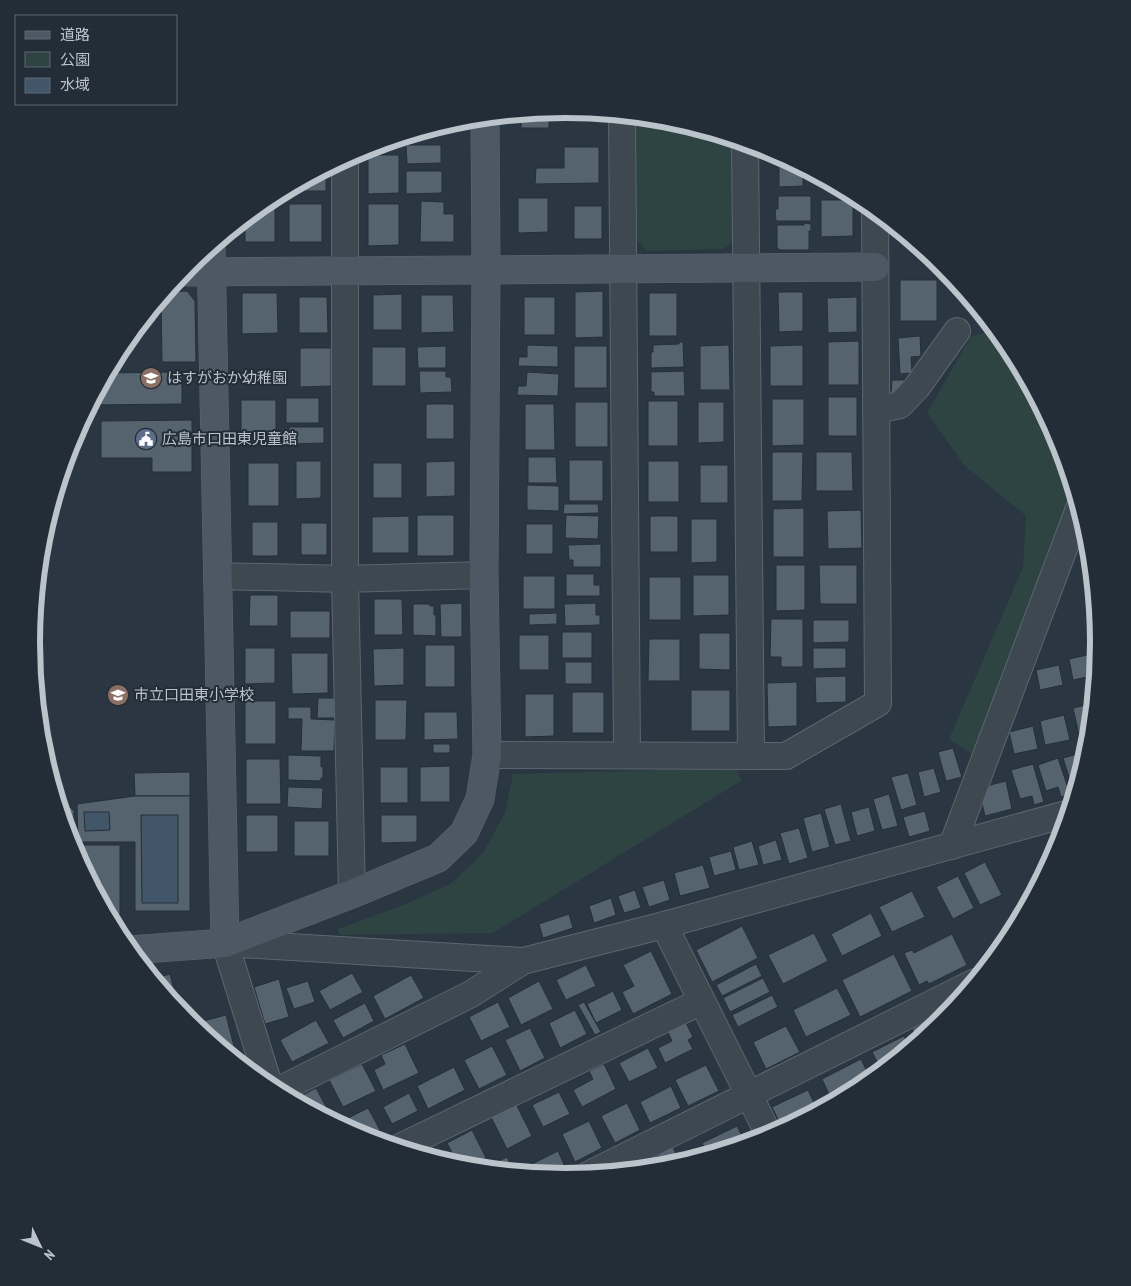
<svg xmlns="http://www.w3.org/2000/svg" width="1131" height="1286" font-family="'PT Sans Narrow','Noto Sans JP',sans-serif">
<rect width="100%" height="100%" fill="#2a3641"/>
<g fill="#2d4443">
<path d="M633,115L670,119L733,138V242L724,249L647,251L636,239Z"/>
<path d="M996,330L1010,346L1059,439L1074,489L1068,511L973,755L949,739L1023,567L1026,516L964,465L927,413L971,336Z"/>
<path d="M737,768L741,781L493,933L340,935L338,929L406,904L452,883L483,853L505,813L513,774Z"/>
</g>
<g fill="#415668">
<path d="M84,812H109L110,830L85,831Z"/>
<path d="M141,815H178V903H142Z"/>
</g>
<g fill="#55636e" stroke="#242f39" fill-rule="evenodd">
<path d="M569,109L594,112V121H569Z"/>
<path d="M549,110V128H521V113Z"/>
<path d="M453,122V127H436Z"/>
<path d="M406,145H441V163L407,164Z"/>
<path d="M564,147H599V183L535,184L536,168H564Z"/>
<path d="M779,154L803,167V186L779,187Z"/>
<path d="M368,155H399V193L368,194Z"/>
<path d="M326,168V191H296V184Z"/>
<path d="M406,171H442V193L406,194Z"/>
<path d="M817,175L834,183L817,184Z"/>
<path d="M778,196H811V221H776L775,209H778Z"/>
<path d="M518,198H548V232L518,233Z"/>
<path d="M821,200H853V236L821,237Z"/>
<path d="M421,201L444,202V214H454V242H420Z"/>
<path d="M263,203H275V242H245V218Z"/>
<rect x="289" y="204" width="33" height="38"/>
<path d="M368,204H399V245L368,246Z"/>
<rect x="574" y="206" width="28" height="33"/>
<path d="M804,223L811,224V231H809V250H780L777,248V225H804Z"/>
<path d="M952,275L966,292L952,295L948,276Z"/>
<rect x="900" y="280" width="37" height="41"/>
<path d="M187,291L195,301L196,362H162L161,297L166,292Z"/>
<path d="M603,291V337L575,338V292Z"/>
<path d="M778,292H803V331L779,332Z"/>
<path d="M242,293H277L278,333L242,334Z"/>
<rect x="649" y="293" width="28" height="43"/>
<path d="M402,294V330H373V295Z"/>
<path d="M966,294H967L990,323L980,327Z"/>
<path d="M421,295H453L454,332L421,333Z"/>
<path d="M299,297H327L328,333H299Z"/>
<rect x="524" y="297" width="31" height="38"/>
<path d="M857,297V332L828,333L827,298Z"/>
<path d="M920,336L921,356L911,357L912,373L900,374L898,338Z"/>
<path d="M859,341V385H828V342Z"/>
<path d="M679,342H683L684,367L651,368V352H653V345L679,344Z"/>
<path d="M527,345L558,346V367L518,366L519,357H527Z"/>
<path d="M729,345L730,390H700V346Z"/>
<path d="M803,345V386H770V346Z"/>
<path d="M446,346V368H418L417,347Z"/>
<rect x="574" y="346" width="33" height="42"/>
<rect x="372" y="347" width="34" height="39"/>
<path d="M300,348H331V386L300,387Z"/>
<path d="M419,371H446V377H451L452,392L420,393Z"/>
<path d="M684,371L685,396H654V392H651V372Z"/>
<path d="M182,372V404L90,405L107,373Z"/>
<path d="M527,372L559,374L558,396L517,395L518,386H526Z"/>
<path d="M892,380H908L905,393H891Z"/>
<rect x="828" y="397" width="29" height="39"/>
<rect x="286" y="398" width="33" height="25"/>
<path d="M772,399H804V445L772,446Z"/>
<rect x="241" y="400" width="35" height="42"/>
<rect x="648" y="401" width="30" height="45"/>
<rect x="575" y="402" width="33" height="45"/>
<path d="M698,402H724V442L698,443Z"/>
<rect x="426" y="404" width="28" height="35"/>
<path d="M525,404H554L555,450H525Z"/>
<path d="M192,420V472H152V458H101V421Z"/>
<path d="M289,427H324V443L289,444Z"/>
<path d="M772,452H803L802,501H772Z"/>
<path d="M816,452H852L853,491H816Z"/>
<path d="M528,457H556L557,483H528Z"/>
<rect x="569" y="460" width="34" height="41"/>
<path d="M296,461H321V498L296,499Z"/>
<path d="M455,461V496L426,497V462Z"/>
<rect x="648" y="461" width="31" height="41"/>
<rect x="248" y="463" width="31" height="43"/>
<rect x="373" y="463" width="29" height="35"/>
<rect x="700" y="465" width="28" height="38"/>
<path d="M527,485L559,486V511L527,510Z"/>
<path d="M564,504H598L599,513L563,514Z"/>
<path d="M804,508V557H773V509Z"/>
<path d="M861,510L862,548L828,549L827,511Z"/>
<rect x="417" y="515" width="37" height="41"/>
<path d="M566,515L599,516L598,539L565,538Z"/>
<path d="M409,516V553H372V517Z"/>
<rect x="650" y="516" width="28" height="36"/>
<path d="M691,519H717V562L691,563Z"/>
<rect x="252" y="522" width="26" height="34"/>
<rect x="301" y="523" width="26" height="32"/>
<rect x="526" y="524" width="27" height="30"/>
<path d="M601,544V567H573V560H569L568,545Z"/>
<path d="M776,565H805V610L776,611Z"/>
<path d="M819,565H857V604H820Z"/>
<path d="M566,574H594V585H600V596H566Z"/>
<path d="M693,575H729V615L693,616Z"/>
<rect x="523" y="576" width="32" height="33"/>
<rect x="649" y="577" width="32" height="43"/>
<path d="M250,595H278V626H249Z"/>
<path d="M374,599H402L403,635H374Z"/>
<path d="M462,603V637H441L440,604Z"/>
<path d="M596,603V615H600V625L565,626L564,604Z"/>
<path d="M413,604H430V606H434V615H436V636L413,635Z"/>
<path d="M1096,606L1099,634L1096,635L1090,607Z"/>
<rect x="290" y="611" width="40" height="27"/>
<path d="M557,613V624L529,625V614Z"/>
<path d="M771,619H803V667H781V657H770Z"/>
<path d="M813,620H849V642L813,643Z"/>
<rect x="562" y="632" width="30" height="26"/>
<path d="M699,633H730V670L699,669Z"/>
<rect x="519" y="635" width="30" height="35"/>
<path d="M649,639H680V681H648Z"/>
<rect x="425" y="645" width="30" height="42"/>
<path d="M245,648H275V683L245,684Z"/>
<path d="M404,648V685L374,686L373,649Z"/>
<path d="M813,648H846V668L813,669Z"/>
<path d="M291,653H328V693L292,694Z"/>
<path d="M1096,653L1098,662L1097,675L1073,680L1069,659Z"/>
<rect x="565" y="662" width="27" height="22"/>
<path d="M1059,665L1063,685L1040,690L1036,670Z"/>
<path d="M846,676V702L816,703L815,677Z"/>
<path d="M797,682V726L768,727L767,683Z"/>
<rect x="691" y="690" width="39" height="41"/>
<rect x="572" y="692" width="32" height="41"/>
<path d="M525,694H554V736L525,737Z"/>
<path d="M318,698H336V718H317Z"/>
<path d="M375,700H407L406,740H375Z"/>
<rect x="245" y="701" width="31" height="43"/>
<path d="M1094,703L1091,732L1079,735L1073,708Z"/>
<path d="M288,707H311V719L335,720L334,751H301L302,719H288Z"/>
<path d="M424,712H457L458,739L424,740Z"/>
<path d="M1064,715L1070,740L1045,745L1040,721Z"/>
<path d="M1033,726L1038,749L1014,754L1009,732Z"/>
<rect x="433" y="744" width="17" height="9"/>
<path d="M953,748L962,777L946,781L938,752Z"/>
<path d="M1088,751L1076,792L1074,793L1063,758Z"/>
<path d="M288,755L321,756V767L323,766V778H321V781L288,780Z"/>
<path d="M1058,758L1070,794L1061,797L1058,787L1046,791L1038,765Z"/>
<path d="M246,759H280L281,804H246Z"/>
<path d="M1033,764L1044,802L1034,805L1032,796L1020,799L1011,770Z"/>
<path d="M450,766V802H420V767Z"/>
<rect x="380" y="767" width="28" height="36"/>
<path d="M934,768L941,792L924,797L918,772Z"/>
<path d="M190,772V796H135L134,773Z"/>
<path d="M908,773L917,805L901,810L891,777Z"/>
<path d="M1006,781L1012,809L985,816L981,799L990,785Z"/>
<path d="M288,787L323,788L322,809L287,807Z"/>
<path d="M889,794L898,826L882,830L873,799Z"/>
<path d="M135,796H190V911H135V842H78L77,804ZM84,812H109L110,830L85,831ZM141,815H178V903H142Z"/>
<path d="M841,804L851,841L835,845L824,809Z"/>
<path d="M68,805L74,811V819L69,825H65L59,806Z"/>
<path d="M869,807L875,831L857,836L851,812Z"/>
<path d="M925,811L930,831L909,837L903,817Z"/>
<path d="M821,813L830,847L812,852L803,818Z"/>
<rect x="246" y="815" width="32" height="37"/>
<path d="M381,815H417V842L381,843Z"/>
<rect x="294" y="821" width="35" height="35"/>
<path d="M799,828L808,858L789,864L780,833Z"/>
<path d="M776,840L782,860L763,865L758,846Z"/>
<path d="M752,841L759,865L739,870L733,847Z"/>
<path d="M71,845H120V915H108Z"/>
<path d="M1060,845L1059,848L1054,857L1050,850Z"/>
<path d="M731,851L736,870L714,876L709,857Z"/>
<path d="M985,862L1002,895L980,905L964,873Z"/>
<path d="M703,865L710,888L680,896L674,873Z"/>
<path d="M958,876L974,908L953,919L936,887Z"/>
<path d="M664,880L670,900L649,907L642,887Z"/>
<path d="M635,890L641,908L624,913L618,896Z"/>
<path d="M912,891L925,917L892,932L879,907Z"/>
<path d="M611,898L616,915L594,923L589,906Z"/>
<path d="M871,913L882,936L842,956L831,934Z"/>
<path d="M569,914L573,928L543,938L539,924Z"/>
<path d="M742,926L758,958L712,982L696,950Z"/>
<path d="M814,933L828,961L783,984L768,955Z"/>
<path d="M952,934L967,965L929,984L927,981L919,985L904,953L912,950L914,953Z"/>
<path d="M651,951L672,994L633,1014L622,992L634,986L623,965Z"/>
<path d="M894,954L912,991L860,1017L842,980Z"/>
<path d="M756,964L762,976L722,996L716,985Z"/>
<path d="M586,965L596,986L566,1000L556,980Z"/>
<path d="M352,973L363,992L330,1010L319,991Z"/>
<path d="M170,974L179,1010L153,979Z"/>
<path d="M411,975L424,998L385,1019L373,996Z"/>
<path d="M763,978L770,992L730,1012L723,998Z"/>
<path d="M279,979L289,1017L265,1024L254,987Z"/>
<path d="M308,981L315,1002L294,1009L286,988Z"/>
<path d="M539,981L553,1009L521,1025L508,998Z"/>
<path d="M837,988L851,1015L806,1037L793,1010Z"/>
<path d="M613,991L622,1010L596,1023L587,1004Z"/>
<path d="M772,995L778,1007L738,1027L732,1015Z"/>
<path d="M498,1002L510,1027L481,1041L469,1017Z"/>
<path d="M584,1002L601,1032L595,1035L578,1005Z"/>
<path d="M365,1003L374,1021L343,1038L333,1020Z"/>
<path d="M575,1010L587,1034L560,1048L549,1023Z"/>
<path d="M950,1010L951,1011L943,1021L918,1041L912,1029Z"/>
<path d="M226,1015L235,1050L226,1052L192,1024Z"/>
<path d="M316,1020L329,1043L292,1062L280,1040Z"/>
<path d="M685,1021L693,1037L688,1040L693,1049L665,1063L658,1048L672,1041L667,1030Z"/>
<path d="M786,1026L800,1052L766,1069L753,1042Z"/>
<path d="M530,1028L545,1058L520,1071L505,1040Z"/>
<path d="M904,1036L910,1048L882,1071L872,1052Z"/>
<path d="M405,1044L419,1073L383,1090L374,1070L385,1064L381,1055Z"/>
<path d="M492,1046L507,1075L479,1089L464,1060Z"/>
<path d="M648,1048L658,1068L629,1082L619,1063Z"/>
<path d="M861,1059L871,1080L862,1087L833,1103L822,1079Z"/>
<path d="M362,1064L376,1091L343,1107L329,1080Z"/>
<path d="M604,1064L616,1089L582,1107L573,1090L593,1079L589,1071Z"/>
<path d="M706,1065L719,1091L688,1106L675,1080Z"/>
<path d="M454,1067L465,1090L428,1109L417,1086Z"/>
<path d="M671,1086L681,1108L650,1123L640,1102Z"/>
<path d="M316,1088L330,1114L324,1117L293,1100Z"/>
<path d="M808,1090L818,1111L783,1130L772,1107Z"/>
<path d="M559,1092L570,1114L543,1127L532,1105Z"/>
<path d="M409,1093L418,1111L392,1124L383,1107Z"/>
<path d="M515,1102L532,1136L507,1149L490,1115Z"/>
<path d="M627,1103L640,1130L615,1143L601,1116Z"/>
<path d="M368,1108L380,1130L364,1137L342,1126L340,1122Z"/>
<path d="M589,1121L602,1148L575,1162L562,1134Z"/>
<path d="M737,1126L746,1144L708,1155L702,1143Z"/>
<path d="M472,1130L486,1158L468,1168L459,1166L447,1143Z"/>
<path d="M672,1146L678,1157L691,1150L696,1159L664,1168L657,1153Z"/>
<path d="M558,1151L566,1169L552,1176L535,1174L530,1165Z"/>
<path d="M507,1157L515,1172L483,1169Z"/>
</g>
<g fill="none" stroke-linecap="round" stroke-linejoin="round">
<g stroke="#5c666f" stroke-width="28">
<g id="street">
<path d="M622,114L627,754"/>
<path d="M745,142L751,756"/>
<path d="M345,158V579L352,894"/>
<path d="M876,410L900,405L917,387L957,331"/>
<path d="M217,576L345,579L484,575"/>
<path d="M487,755L786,756L878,703L875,209"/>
<path d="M952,846L1080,506"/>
<path d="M664,925L770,1137"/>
<path d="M270,1088L225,943L523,961L664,925L1070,813"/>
<path d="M277,1091L471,994L523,961"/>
<path d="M398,1148L702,1001"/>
<path d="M588,1175L975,982"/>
</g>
</g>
<g stroke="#5c666f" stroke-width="29">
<g id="secondary">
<path d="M211,246L225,943"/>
<path d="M182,272L875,267"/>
<path d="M130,950L225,943L352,894L438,858L464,833L480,799L487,755L484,575L486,270L485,117"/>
</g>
</g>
<use href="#street" stroke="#3e4851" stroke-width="26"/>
<use href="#secondary" stroke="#4c5864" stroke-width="28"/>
</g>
<defs>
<g id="school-disc" transform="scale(1.125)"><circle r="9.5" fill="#8d6e63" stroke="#222d37"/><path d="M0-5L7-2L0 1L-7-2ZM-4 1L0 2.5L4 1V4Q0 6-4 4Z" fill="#fff"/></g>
<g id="civic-disc" transform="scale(1.125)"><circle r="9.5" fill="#5c6f8a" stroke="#222d37"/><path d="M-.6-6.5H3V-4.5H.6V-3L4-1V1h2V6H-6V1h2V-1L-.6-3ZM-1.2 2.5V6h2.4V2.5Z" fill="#fff"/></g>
</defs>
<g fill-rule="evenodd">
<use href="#school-disc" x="151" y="378"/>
<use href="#civic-disc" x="146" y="439"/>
<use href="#school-disc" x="118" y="695"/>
</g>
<g text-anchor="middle" stroke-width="4" stroke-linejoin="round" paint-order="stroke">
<g font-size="15" fill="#bbc3cb" stroke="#222d37" text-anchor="start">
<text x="167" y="383">はすがおか幼稚園</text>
<text x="162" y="444">広島市口田東児童館</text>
<text x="134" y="700">市立口田東小学校</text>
</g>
</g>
<path d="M0 0H1131V1286H0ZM40 643a525 525 0 1 1 1050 0a525 525 0 1 1-1050 0Z" fill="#222d37" fill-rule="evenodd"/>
<path fill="none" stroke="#bbc3cb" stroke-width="6" d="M40 643a525 525 0 1 1 1050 0a525 525 0 1 1-1050 0Z"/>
<rect x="15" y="15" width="162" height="90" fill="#222d37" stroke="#5f6972"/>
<rect x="25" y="31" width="25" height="8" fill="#4c5864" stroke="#5f6972"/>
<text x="60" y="40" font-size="15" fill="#bbc3cb">道路</text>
<rect x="25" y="52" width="25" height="15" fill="#2d4443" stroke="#5f6972"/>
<text x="60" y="65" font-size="15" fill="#bbc3cb">公園</text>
<rect x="25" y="78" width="25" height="15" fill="#415668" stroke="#5f6972"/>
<text x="60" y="90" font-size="15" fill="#bbc3cb">水域</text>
<g transform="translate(40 1246) rotate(133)" stroke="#222d37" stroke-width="4" paint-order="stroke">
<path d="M0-4L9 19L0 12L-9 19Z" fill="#bbc3cb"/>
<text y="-8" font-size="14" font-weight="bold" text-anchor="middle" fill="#bbc3cb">N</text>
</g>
</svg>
